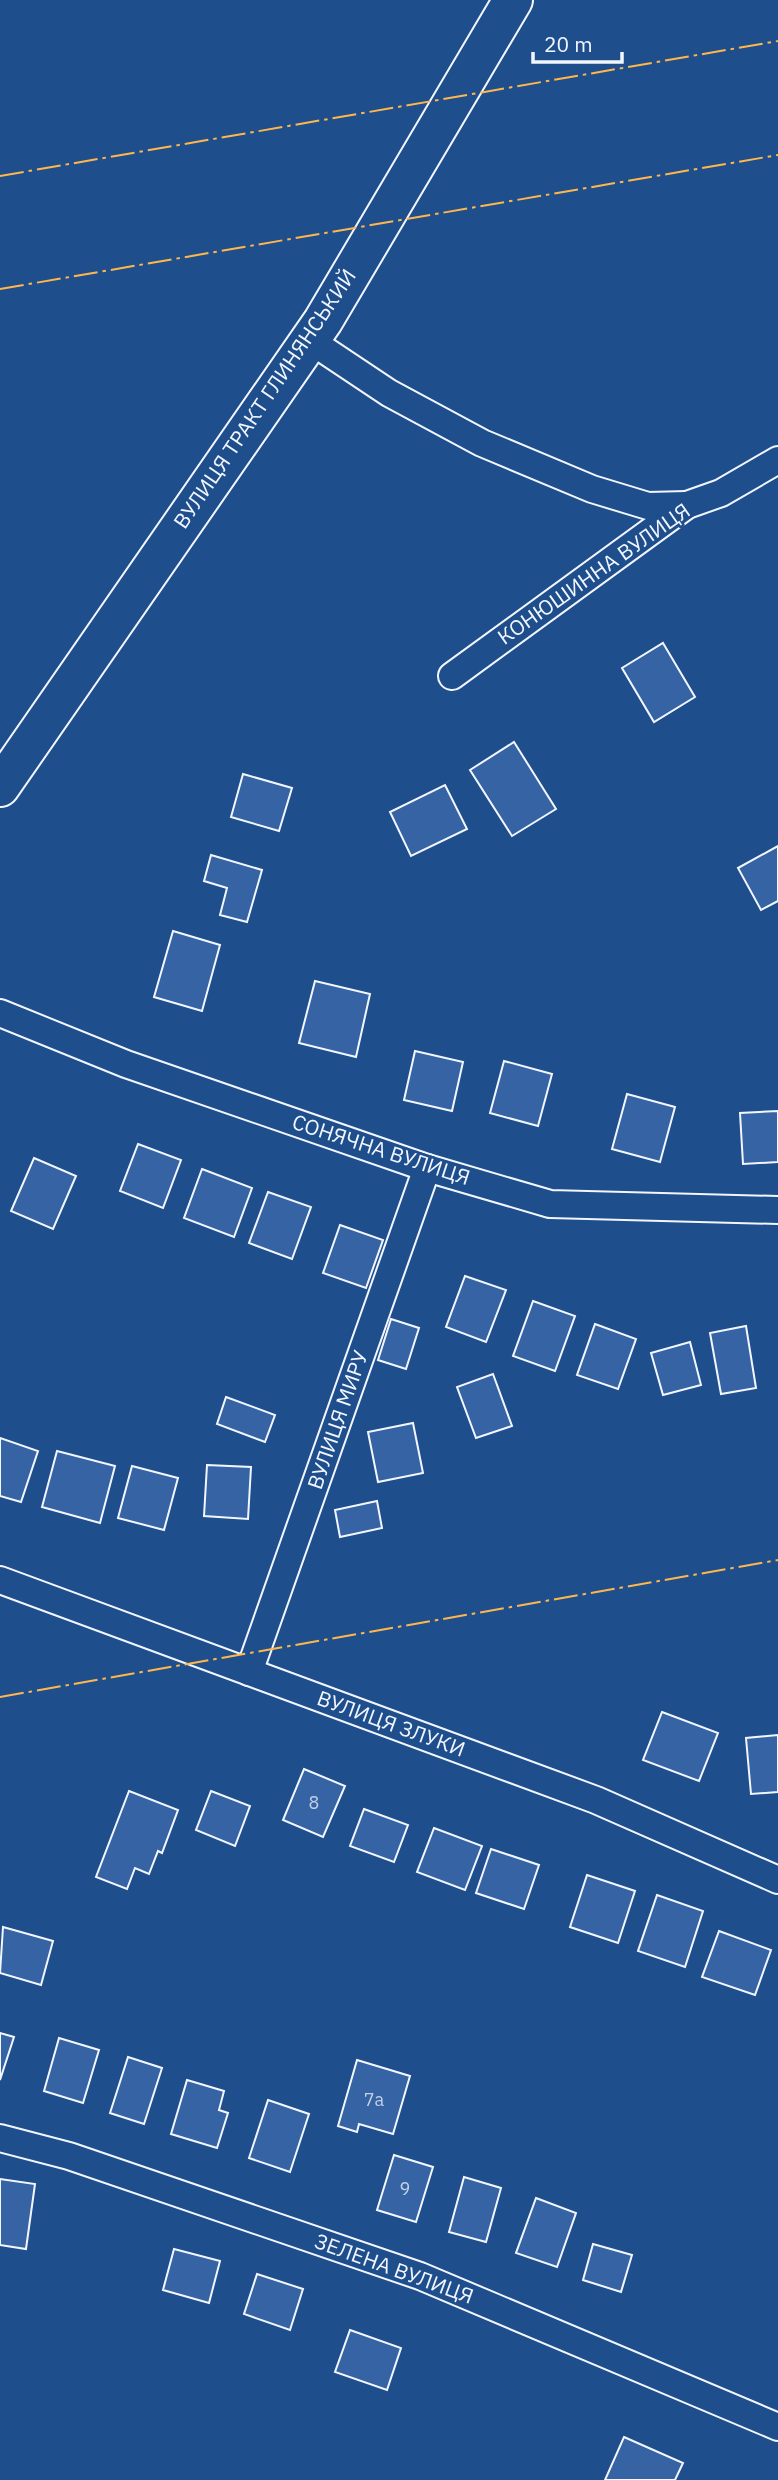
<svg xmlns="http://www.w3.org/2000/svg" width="778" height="2480" font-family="'IBM Plex Sans',sans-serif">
<rect width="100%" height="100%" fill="#1f4e8c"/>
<g fill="#3563a3" stroke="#f2f6ff" stroke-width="2">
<path d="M663,643L695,697L654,722L622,668Z"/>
<path d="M514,742L556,809L512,836L470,770Z"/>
<path d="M243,774L292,788L279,831L231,817Z"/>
<path d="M445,785L467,829L411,856L390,812Z"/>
<path d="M778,846V901L761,910L738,868Z"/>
<path d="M211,855L262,870L247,922L220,915L227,888L204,881Z"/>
<path d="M173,931L220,945L202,1011L154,997Z"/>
<path d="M315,981L370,994L356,1057L299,1043Z"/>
<path d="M415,1051L463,1062L452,1111L404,1100Z"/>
<path d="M504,1061L552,1074L538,1126L490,1113Z"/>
<path d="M627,1094L675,1107L660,1162L612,1149Z"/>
<path d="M778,1111V1162L743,1164L740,1113Z"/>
<path d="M138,1144L181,1160L163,1208L120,1191Z"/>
<path d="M34,1158L76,1176L53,1229L11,1211Z"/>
<path d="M202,1169L252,1188L234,1237L184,1218Z"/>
<path d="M268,1192L311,1207L292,1259L249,1243Z"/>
<path d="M340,1225L383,1240L366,1288L323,1273Z"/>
<path d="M465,1276L506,1290L486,1342L446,1327Z"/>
<path d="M533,1301L575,1316L555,1371L513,1356Z"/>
<path d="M391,1319L419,1328L406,1369L378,1360Z"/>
<path d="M595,1324L636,1339L618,1389L577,1375Z"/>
<path d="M746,1326L756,1388L721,1394L710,1333Z"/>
<path d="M690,1342L701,1385L663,1395L651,1353Z"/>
<path d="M493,1374L512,1426L476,1438L457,1387Z"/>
<path d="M226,1397L275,1415L265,1442L217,1424Z"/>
<path d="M413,1423L423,1473L378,1482L368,1432Z"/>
<path d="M0,1438L38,1451L21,1502L0,1496Z"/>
<path d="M57,1451L115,1466L100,1523L42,1507Z"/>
<path d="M207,1465L251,1467L248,1519L204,1516Z"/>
<path d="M132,1466L178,1478L164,1530L118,1518Z"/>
<path d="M377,1501L382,1528L340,1537L335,1510Z"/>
<path d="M662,1712L718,1733L699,1781L643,1760Z"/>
<path d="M778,1735V1792L751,1794L746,1738Z"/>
<path d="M304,1769L345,1786L323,1837L283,1820Z"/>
<path d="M129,1791L178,1810L162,1853L158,1851L149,1874L135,1868L127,1889L96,1877Z"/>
<path d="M211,1791L250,1806L235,1846L196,1830Z"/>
<path d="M364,1809L408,1825L394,1862L350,1846Z"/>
<path d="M434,1828L482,1846L465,1890L417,1872Z"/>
<path d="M491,1849L539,1865L524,1909L476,1893Z"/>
<path d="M587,1875L635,1891L618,1943L570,1927Z"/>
<path d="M657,1895L703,1911L685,1967L638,1951Z"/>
<path d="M3,1927L53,1941L41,1985L0,1973Z"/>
<path d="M719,1931L771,1950L755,1995L702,1977Z"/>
<path d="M0,2033L14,2037L0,2080Z"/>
<path d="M59,2038L99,2050L83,2103L44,2091Z"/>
<path d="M128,2057L162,2068L144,2124L110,2113Z"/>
<path d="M357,2060L410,2076L393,2134L359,2124L357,2132L338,2126Z"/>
<path d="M187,2080L224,2091L219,2110L228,2113L217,2148L171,2134Z"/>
<path d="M268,2100L309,2114L290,2172L249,2158Z"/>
<path d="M394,2155L433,2167L416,2222L377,2210Z"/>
<path d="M464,2177L501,2188L486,2242L449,2232Z"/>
<path d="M0,2179L35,2184L26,2249L0,2245Z"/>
<path d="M536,2198L576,2213L557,2267L516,2253Z"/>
<path d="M593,2244L632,2255L621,2292L583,2280Z"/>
<path d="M174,2249L220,2261L209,2303L163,2290Z"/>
<path d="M257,2274L303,2289L290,2330L244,2314Z"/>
<path d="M350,2330L401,2348L387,2390L335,2372Z"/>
<path d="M624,2437L683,2463L675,2480H605Z"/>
</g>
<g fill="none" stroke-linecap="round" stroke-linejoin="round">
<g stroke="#f2f6ff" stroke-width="30">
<g id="minor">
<path d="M308,339L389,393L482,443L592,489L648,506L687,505"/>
<path d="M452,676L687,505L721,493L778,460"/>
<path d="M0,1013L126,1064L427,1168L550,1204L778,1210"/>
<path d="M0,1580L596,1800L778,1880"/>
<path d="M249,1672L427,1168"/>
<path d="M0,2138L69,2156L420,2276L778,2427"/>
</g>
</g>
<g stroke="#f2f6ff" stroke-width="42">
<path id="primary" d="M0,787L323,321L513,0"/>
</g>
<use href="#minor" stroke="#1f4e8c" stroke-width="26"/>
<use href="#primary" stroke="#1f4e8c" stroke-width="38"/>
<g stroke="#ffb74d" stroke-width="2" stroke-dasharray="24 5 3.5 5" stroke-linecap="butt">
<path d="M0,176L778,41"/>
<path d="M0,289L778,155"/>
<path d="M0,1697L778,1560"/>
</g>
</g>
<g text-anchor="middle" stroke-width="5" stroke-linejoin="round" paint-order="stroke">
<g font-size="18" fill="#c3d1e8">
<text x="314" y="1809">8</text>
<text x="374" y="2106">7а</text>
<text x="405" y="2195">9</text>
</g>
<g font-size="21" fill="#f2f6ff" stroke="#1f4e8c">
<text transform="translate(265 399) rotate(-56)" y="7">ВУЛИЦЯ ТРАКТ ГЛИНЯНСЬКИЙ</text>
<text transform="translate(594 574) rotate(-35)" y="7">КОНЮШИННА ВУЛИЦЯ</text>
<text transform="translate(381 1150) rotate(18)" y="7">СОНЯЧНА ВУЛИЦЯ</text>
<text transform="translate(338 1420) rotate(-71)" y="7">ВУЛИЦЯ МИРУ</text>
<text transform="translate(391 1724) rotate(20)" y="7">ВУЛИЦЯ ЗЛУКИ</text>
<text transform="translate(394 2269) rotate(20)" y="7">ЗЕЛЕНА ВУЛИЦЯ</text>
</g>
</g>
<path d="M533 52v10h89v-10" fill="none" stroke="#f2f6ff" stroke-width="3.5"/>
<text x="544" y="52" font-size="21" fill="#f2f6ff" stroke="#1f4e8c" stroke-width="5" paint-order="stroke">20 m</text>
</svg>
